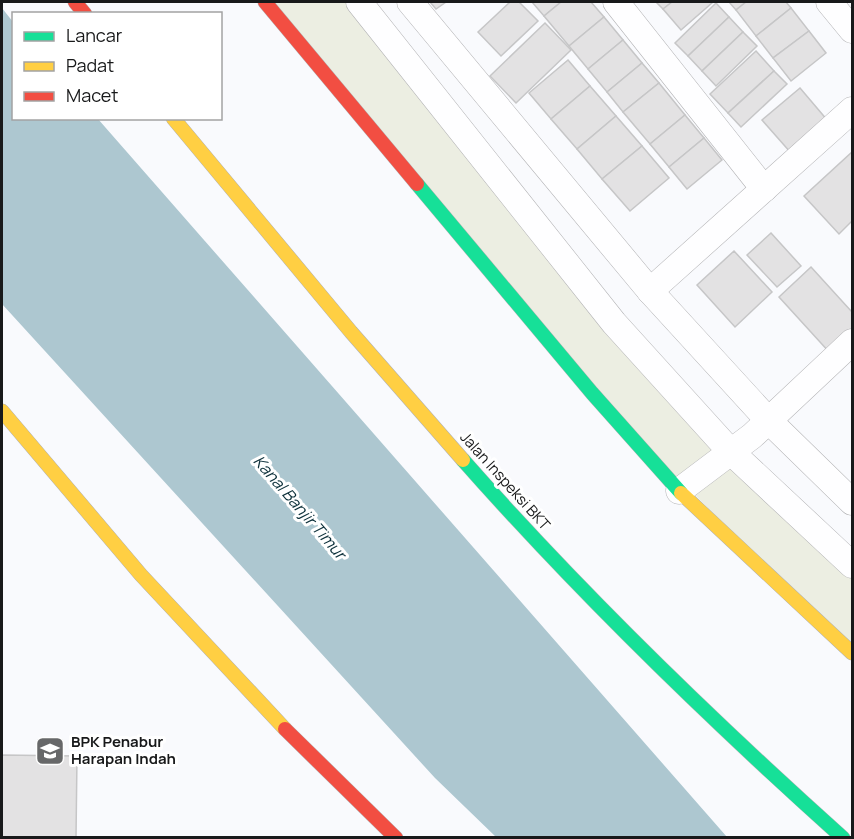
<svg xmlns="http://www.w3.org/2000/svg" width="854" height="839" font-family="Manrope,sans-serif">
<rect width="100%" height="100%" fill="#f9fafd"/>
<path fill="#eceee2" d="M265,2H359L614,323L852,572V650L592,393Z"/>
<path fill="#adc7d0" d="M2,8L13,22L14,118L98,119L727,837H496L435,778L2,304Z"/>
<g fill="#e3e2e3" stroke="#c6c6c7" stroke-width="1.5">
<path d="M430,2H446L436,9Z"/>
<path d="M510,2H519L538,21L501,56L478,32Z"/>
<path d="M532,2H561L544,16Z"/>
<path d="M561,2H591L604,17L569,46L544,16Z"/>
<path d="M656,2H672L663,9Z"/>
<path d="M672,2H713L681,30L663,9Z"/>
<path d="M729,2H746L736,10Z"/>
<path d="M746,2H786L791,8L756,36L736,10Z"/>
<path d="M716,3L729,17L688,56L675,43Z"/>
<path d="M791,8L809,31L773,58L756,36Z"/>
<path d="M604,17L623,40L588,69L569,46Z"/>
<path d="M729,17L743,32L702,71L688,56Z"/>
<path d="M545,23L571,50L516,103L490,76Z"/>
<path d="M809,31L826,53L791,81L773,58Z"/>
<path d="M743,32L757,46L716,86L702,71Z"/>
<path d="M623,40L642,63L607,92L588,69Z"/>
<path d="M756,51L774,71L728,113L710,94Z"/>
<path d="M568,60L590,86L551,119L529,93Z"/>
<path d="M642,63L659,83L623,112L607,92Z"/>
<path d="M774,71L787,84L741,127L728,113Z"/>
<path d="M659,83L685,115L650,144L623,112Z"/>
<path d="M590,86L616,116L577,149L551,119Z"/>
<path d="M800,88L828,121L791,153L762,120Z"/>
<path d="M685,115L704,138L669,167L650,144Z"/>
<path d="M616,116L642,146L602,179L577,149Z"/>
<path d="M704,138L722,160L687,189L669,167Z"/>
<path d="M642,146L669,178L630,211L602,179Z"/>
<path d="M852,152V221L839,234L804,196Z"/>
<path d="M771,233L801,266L777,287L747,255Z"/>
<path d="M734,251L772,292L735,327L697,285Z"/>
<path d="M811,267L852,312V333L830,353L779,297Z"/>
<path d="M2,755L77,756L76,838H2Z"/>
</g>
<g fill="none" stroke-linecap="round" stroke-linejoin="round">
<g stroke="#b2b2b4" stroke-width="27">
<g id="street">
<path d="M359,2L614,323L730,451L852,565"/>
<path d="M410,2L650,291L768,420L852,502"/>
<path d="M616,2L764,189"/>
<path d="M829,2L852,30"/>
<path d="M650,291L852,110"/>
<path d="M679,491L752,436L852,342"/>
</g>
</g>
<g stroke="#b2b2b4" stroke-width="15">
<g id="fast">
<path d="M417,184L592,393L681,493"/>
<path d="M463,460C582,595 708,717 843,838"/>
</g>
</g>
<g stroke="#b2b2b4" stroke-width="15">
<g id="slow">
<path d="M173,118L351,332L463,460"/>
<path d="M2,411L141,575L285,729"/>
<path d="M681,493L852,653"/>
</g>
</g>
<g stroke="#b2b2b4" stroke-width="15">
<g id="jam">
<path d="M75,2L85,14"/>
<path d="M265,2L417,184"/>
<path d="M285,729L396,838"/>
</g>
</g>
<use href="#street" stroke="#fefeff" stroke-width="26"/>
<use href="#fast" stroke="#16e098" stroke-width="14"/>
<use href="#slow" stroke="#ffcf43" stroke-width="14"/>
<use href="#jam" stroke="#f24e42" stroke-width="14"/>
</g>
<defs>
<g id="school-square" transform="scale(1.5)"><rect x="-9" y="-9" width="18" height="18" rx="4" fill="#676869" stroke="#fff"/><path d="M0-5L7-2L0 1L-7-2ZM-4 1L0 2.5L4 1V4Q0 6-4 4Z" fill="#fff"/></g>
</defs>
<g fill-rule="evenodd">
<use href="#school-square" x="50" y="751"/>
</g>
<g text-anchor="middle" stroke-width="6" stroke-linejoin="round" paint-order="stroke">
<g font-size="15" fill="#18191a" stroke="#fff">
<text transform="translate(505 481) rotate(48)" y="5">Jalan Inspeksi BKT</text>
</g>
<g font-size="15" font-weight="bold" fill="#18191a" stroke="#fff" text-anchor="start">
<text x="71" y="747">BPK Penabur<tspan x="71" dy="17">Harapan Indah</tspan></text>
</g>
<g font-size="16" font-style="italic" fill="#0a2e38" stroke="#fff">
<text transform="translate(300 507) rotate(49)" y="6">Kanal Banjir Timur</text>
</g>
</g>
<rect width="854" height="839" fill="none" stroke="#18191a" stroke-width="6"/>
<rect x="12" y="12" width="210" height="108" fill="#ffffff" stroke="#a3a3a3" stroke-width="1.5"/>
<rect x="24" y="32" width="30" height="9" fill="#16e098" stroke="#a3a3a3" stroke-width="1.5"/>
<text x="66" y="42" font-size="18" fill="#18191a">Lancar</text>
<rect x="24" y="62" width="30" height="9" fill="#ffcf43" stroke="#a3a3a3" stroke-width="1.5"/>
<text x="66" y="72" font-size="18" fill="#18191a">Padat</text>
<rect x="24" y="92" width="30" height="9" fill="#f24e42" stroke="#a3a3a3" stroke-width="1.5"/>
<text x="66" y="102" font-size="18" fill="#18191a">Macet</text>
</svg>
